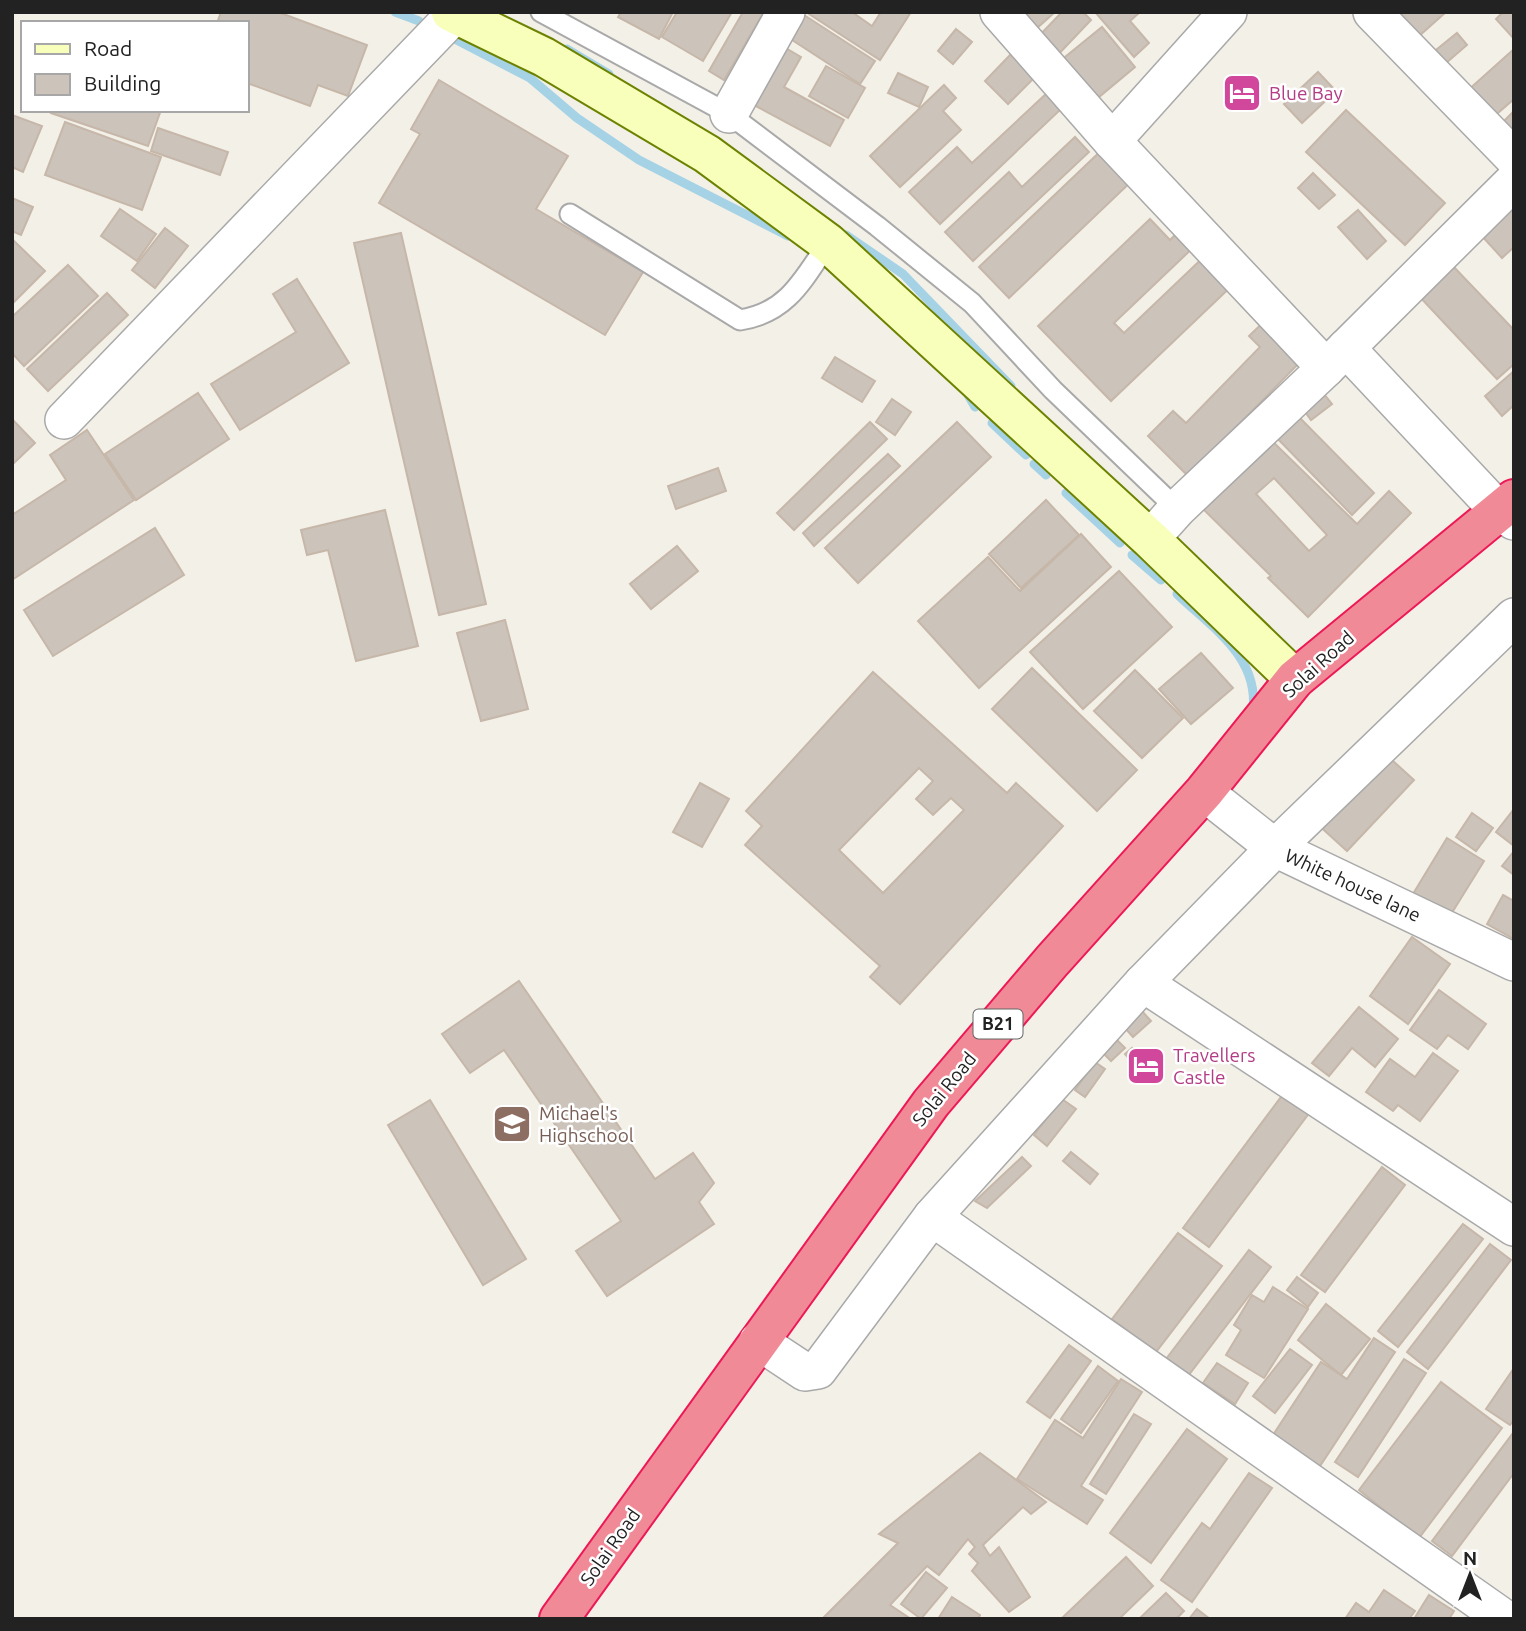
<svg xmlns="http://www.w3.org/2000/svg" width="1526" height="1631" font-family="Ubuntu,sans-serif">
<rect width="100%" height="100%" fill="#f3f0e8"/>
<g fill="none" stroke-linecap="round" stroke-linejoin="round">
<g stroke="#a5d2e4" stroke-width="9">
<path d="M395,12L419,21"/>
<path d="M451,37L530,78L577,118L639,160L788,236"/>
<path d="M567,49L609,74"/>
<path d="M846,235L903,274L1011,386"/>
<path d="M967,393L975,407"/>
<path d="M992,423L1026,455"/>
<path d="M1034,464L1046,475"/>
<path d="M1066,493L1120,543"/>
<path d="M1132,555L1161,580"/>
<path d="M1177,594C1211,627 1259,656 1253,710"/>
</g>
</g>
<g fill="#ccc3ba" stroke="#c6b7a9" stroke-width="2" fill-rule="evenodd">
<path d="M221,12H278L367,45L348,96L318,85L310,106L247,83V23H217Z"/>
<path d="M621,12H673L659,39L618,17Z"/>
<path d="M677,12H732L703,61L662,37Z"/>
<path d="M743,12H764L724,80L709,71Z"/>
<path d="M806,12H852L872,26L881,12H911L880,60Z"/>
<path d="M1022,12H1055L1036,29Z"/>
<path d="M1062,12H1083L1091,20L1052,61L1033,42Z"/>
<path d="M1095,12H1140L1130,21L1149,43L1134,57Z"/>
<path d="M1397,12H1446L1419,36Z"/>
<path d="M1503,12H1514V39L1496,19Z"/>
<path d="M804,15L875,61L860,84L789,38Z"/>
<path d="M1102,27L1135,67L1093,102L1059,62Z"/>
<path d="M956,29L972,42L953,64L938,51Z"/>
<path d="M1457,33L1467,45L1446,63L1436,50Z"/>
<path d="M784,47L801,57L784,87L844,120L830,146L752,104Z"/>
<path d="M1514,49V99L1491,119L1466,92Z"/>
<path d="M1011,54L1034,78L1008,104L985,81Z"/>
<path d="M826,66L865,88L848,118L809,96Z"/>
<path d="M1318,72L1336,91L1302,123L1284,104Z"/>
<path d="M898,73L928,87L919,107L888,93Z"/>
<path d="M439,80L568,156L536,209L643,272L605,335L379,203L420,134L411,129Z"/>
<path d="M944,85L956,98L943,111L961,130L900,187L870,156Z"/>
<path d="M1047,93L1062,108L940,224L909,192L957,147L972,163Z"/>
<path d="M52,110H161L148,146L51,113Z"/>
<path d="M1346,110L1445,203L1405,245L1306,152Z"/>
<path d="M1514,111V137L1501,124Z"/>
<path d="M12,115L42,126L23,172L12,167Z"/>
<path d="M65,122L161,157L142,210L45,175Z"/>
<path d="M158,128L228,152L220,175L151,151Z"/>
<path d="M1075,137L1089,152L973,261L945,232L1009,172L1022,187Z"/>
<path d="M1106,146L1136,177L1009,298L979,267Z"/>
<path d="M1313,173L1335,195L1319,209L1298,188Z"/>
<path d="M12,198L33,207L21,235L12,231Z"/>
<path d="M1514,206V247L1502,258L1481,235Z"/>
<path d="M120,209L156,234L137,261L101,236Z"/>
<path d="M1358,210L1386,241L1367,259L1338,227Z"/>
<path d="M1150,219L1170,240L1183,227L1199,242L1114,323L1124,333L1211,250L1239,279L1111,401L1038,326Z"/>
<path d="M165,228L188,246L155,288L132,270Z"/>
<path d="M401,233L486,604L439,615L354,243Z"/>
<path d="M12,239L45,271L12,304Z"/>
<path d="M1451,264L1514,330V364L1497,379L1418,295Z"/>
<path d="M68,265L98,296L24,366L12,353V317Z"/>
<path d="M297,279L349,363L240,430L211,384L296,332L273,294Z"/>
<path d="M107,293L128,315L48,391L27,369Z"/>
<path d="M1269,317L1308,354L1188,476L1148,436L1173,411L1186,423L1260,347L1249,336Z"/>
<path d="M835,357L875,381L862,402L822,378Z"/>
<path d="M1514,371V405L1502,416L1485,396Z"/>
<path d="M1320,389L1332,404L1311,420L1300,405Z"/>
<path d="M198,393L229,439L136,500L105,454Z"/>
<path d="M892,399L911,412L895,435L876,422Z"/>
<path d="M1294,412L1374,493L1352,515L1272,433Z"/>
<path d="M12,419L35,443L12,465Z"/>
<path d="M870,422L887,439L794,530L777,513Z"/>
<path d="M957,422L991,457L858,583L825,548Z"/>
<path d="M87,430L134,500L12,580V515L66,480L50,455Z"/>
<path d="M1265,434L1357,524L1389,491L1411,513L1308,617L1268,578L1271,576L1196,502ZM1274,478L1327,535L1309,551L1256,494Z"/>
<path d="M888,454L900,466L814,546L803,533Z"/>
<path d="M718,468L726,491L676,509L668,486Z"/>
<path d="M1046,500L1079,535L1021,588L989,554Z"/>
<path d="M385,510L418,646L356,661L328,550L307,555L301,530Z"/>
<path d="M155,528L184,575L53,656L24,610Z"/>
<path d="M1081,534L1111,567L979,688L918,621L988,557L1020,591Z"/>
<path d="M677,546L698,571L651,609L630,584Z"/>
<path d="M1119,571L1172,627L1083,709L1030,652Z"/>
<path d="M505,620L528,709L481,721L457,633Z"/>
<path d="M1201,653L1233,688L1191,724L1159,689Z"/>
<path d="M1032,668L1137,770L1097,811L992,709Z"/>
<path d="M1135,670L1183,718L1142,758L1094,711Z"/>
<path d="M873,672L1007,793L1016,783L1063,826L900,1004L870,977L880,966L745,845L762,826L746,811ZM919,768L933,781L916,799L933,815L951,798L964,810L883,893L839,850Z"/>
<path d="M1382,751L1414,780L1347,851L1315,822Z"/>
<path d="M700,783L729,799L702,847L673,832Z"/>
<path d="M1514,809V846L1496,832Z"/>
<path d="M1472,813L1493,828L1476,851L1456,837Z"/>
<path d="M1447,838L1484,861L1450,916L1413,894Z"/>
<path d="M1514,851V875L1502,866Z"/>
<path d="M1503,895L1514,901V939L1487,924Z"/>
<path d="M1412,937L1450,964L1408,1024L1370,996Z"/>
<path d="M519,981L655,1179L693,1153L714,1183L699,1202L714,1224L607,1296L576,1251L621,1221L504,1050L470,1073L442,1034Z"/>
<path d="M1439,990L1486,1024L1468,1049L1448,1035L1437,1049L1410,1030Z"/>
<path d="M1359,1007L1398,1039L1375,1067L1352,1048L1329,1076L1312,1063Z"/>
<path d="M1141,1010L1151,1021L1133,1037L1124,1027Z"/>
<path d="M1117,1040L1125,1048L1111,1061L1103,1053Z"/>
<path d="M1132,1048L1145,1062L1138,1068L1125,1054Z"/>
<path d="M1433,1053L1458,1071L1420,1121L1398,1105L1393,1111L1366,1092L1390,1059L1415,1077Z"/>
<path d="M1095,1062L1105,1069L1085,1097L1075,1090Z"/>
<path d="M1284,1093L1310,1112L1209,1247L1183,1228Z"/>
<path d="M1062,1099L1076,1109L1047,1146L1034,1135Z"/>
<path d="M430,1100L526,1259L483,1285L388,1125Z"/>
<path d="M1071,1152L1098,1174L1090,1184L1063,1161Z"/>
<path d="M1022,1157L1031,1166L987,1208L975,1201Z"/>
<path d="M1382,1167L1405,1185L1325,1292L1301,1275Z"/>
<path d="M1463,1224L1483,1239L1398,1347L1378,1331Z"/>
<path d="M1178,1233L1222,1266L1156,1352L1112,1319Z"/>
<path d="M1490,1244L1511,1260L1428,1369L1407,1352Z"/>
<path d="M1249,1250L1271,1267L1188,1376L1166,1359Z"/>
<path d="M1297,1277L1318,1293L1308,1307L1287,1290Z"/>
<path d="M1273,1287L1308,1309L1264,1378L1226,1355L1241,1330L1234,1325L1252,1295L1264,1302Z"/>
<path d="M1326,1304L1370,1339L1341,1375L1298,1340Z"/>
<path d="M1374,1338L1395,1352L1320,1466L1273,1435L1321,1362L1347,1379Z"/>
<path d="M1069,1345L1091,1361L1050,1418L1027,1402Z"/>
<path d="M1290,1349L1312,1365L1275,1413L1253,1396Z"/>
<path d="M1404,1359L1426,1373L1358,1477L1335,1462Z"/>
<path d="M1217,1363L1248,1383L1235,1404L1203,1383Z"/>
<path d="M1098,1366L1118,1381L1081,1433L1061,1419Z"/>
<path d="M1514,1368V1420L1510,1425L1486,1409Z"/>
<path d="M1121,1379L1142,1392L1081,1486L1103,1500L1087,1524L1017,1479L1055,1420L1083,1438Z"/>
<path d="M1441,1382L1502,1428L1419,1538L1359,1490Z"/>
<path d="M1134,1414L1151,1424L1106,1494L1090,1484Z"/>
<path d="M1187,1429L1227,1459L1151,1563L1110,1533Z"/>
<path d="M1513,1433L1514,1473L1452,1556L1432,1541Z"/>
<path d="M980,1453L1046,1502L1031,1514L1023,1507L983,1545L990,1556L999,1547L1030,1597L1009,1612L972,1571L978,1563L969,1554L975,1547L968,1539L939,1575L927,1566L890,1605L911,1619H822L898,1543L879,1534Z"/>
<path d="M1249,1473L1272,1488L1192,1602L1161,1580L1202,1523L1210,1529Z"/>
<path d="M1126,1557L1153,1586L1119,1619H1061Z"/>
<path d="M926,1572L947,1588L921,1619L901,1604Z"/>
<path d="M1384,1590L1415,1611L1409,1619H1345L1356,1603L1369,1612Z"/>
<path d="M1166,1593L1184,1611L1176,1619H1139Z"/>
<path d="M1429,1595L1454,1611L1449,1619H1414Z"/>
<path d="M952,1597L980,1615L978,1619H938Z"/>
<path d="M1197,1609L1210,1619H1189Z"/>
</g>
<g fill="none" stroke-linecap="round" stroke-linejoin="round">
<g stroke="#a9a9a9" stroke-width="23">
<g id="lane">
<path d="M541,12L729,114L877,226L972,303L1053,390L1177,509"/>
<path d="M570,214L740,320C787,313 803,280 828,243"/>
</g>
</g>
<g stroke="#a9a9a9" stroke-width="40">
<g id="street">
<path d="M999,12L1112,141L1326,368"/>
<path d="M1372,12L1514,158"/>
<path d="M729,114L786,12"/>
<path d="M1112,141L1228,12"/>
<path d="M1346,348L1499,511L1514,521"/>
<path d="M64,420L455,14"/>
<path d="M1150,539L1177,509L1326,368L1514,181"/>
<path d="M1204,792L1275,848L1514,962"/>
<path d="M1143,983L1514,1227"/>
<path d="M932,1217L1505,1619"/>
<path d="M758,1341L805,1372L818,1370L932,1217L1143,983L1275,848L1514,617"/>
</g>
</g>
<g stroke="#6d8200" stroke-width="42">
<path id="secondary" d="M451,12L544,57L707,154L828,243L1150,539L1295,679"/>
</g>
<g stroke="#ed1956" stroke-width="42">
<path id="highway" d="M559,1619L931,1103L1052,961L1204,792L1295,679L1514,499"/>
</g>
<use href="#lane" stroke="#fff" stroke-width="19"/>
<use href="#street" stroke="#fff" stroke-width="37"/>
<use href="#secondary" stroke="#f8ffba" stroke-width="38"/>
<use href="#highway" stroke="#f08a97" stroke-width="38"/>
</g>
<defs>
<g id="hotel-square" transform="scale(2.0125)"><rect x="-9" y="-9" width="18" height="18" rx="4" fill="#d1479c" stroke="#fff"/><path d="M-6-4.5h1.5V1H6V5H4.5V3h-9V5H-6ZM-4 0a1.8 1.8 0 1 1 3.6 0ZM.5 0V-2.5h3Q6-2.5 6 0Z" fill="#fff"/></g>
<g id="school-square" transform="scale(2.0125)"><rect x="-9" y="-9" width="18" height="18" rx="4" fill="#8d6e63" stroke="#fff"/><path d="M0-5L7-2L0 1L-7-2ZM-4 1L0 2.5L4 1V4Q0 6-4 4Z" fill="#fff"/></g>
</defs>
<g fill-rule="evenodd">
<use href="#hotel-square" x="1242" y="93"/>
<use href="#hotel-square" x="1146" y="1066"/>
<use href="#school-square" x="512" y="1124"/>
</g>
<g text-anchor="middle" stroke-width="5" stroke-linejoin="round" paint-order="stroke">
<rect fill="#fff" stroke="#646464" stroke-width="2" x="973.5" y="1009.5" width="49" height="29" rx="5"/>
<g font-size="18" font-weight="bold" fill="#222">
<text x="998" y="1030">B21</text>
</g>
<g font-size="19" fill="#b23c85" stroke="#fff" text-anchor="start">
<text x="1269" y="100">Blue Bay</text>
<text x="1173" y="1062">Travellers<tspan x="1173" dy="22">Castle</tspan></text>
</g>
<g font-size="19" fill="#222" stroke="#fff">
<text transform="translate(1318 664) rotate(-42)" y="7">Solai Road</text>
<text transform="translate(1353 885) rotate(25)" y="7">White house lane</text>
<text transform="translate(944 1089) rotate(-51)" y="7">Solai Road</text>
<text transform="translate(610 1547) rotate(-55)" y="7">Solai Road</text>
</g>
<g font-size="19" fill="#785e54" stroke="#fff" text-anchor="start">
<text x="539" y="1120">Michael's<tspan x="539" dy="22">Highschool</tspan></text>
</g>
</g>
<rect width="1526" height="1631" fill="none" stroke="#222222" stroke-width="28"/>
<rect x="21" y="21" width="228" height="91" fill="#ffffff" stroke="#a7a7a7" stroke-width="2"/>
<rect x="35" y="44" width="35" height="10" fill="#f8ffba" stroke="#a7a7a7" stroke-width="2"/>
<text x="84" y="56" font-size="21" fill="#222222">Road</text>
<rect x="35" y="74" width="35" height="21" fill="#ccc3ba" stroke="#a7a7a7" stroke-width="2"/>
<text x="84" y="91" font-size="21" fill="#222222">Building</text>
<g transform="translate(1470 1575)" stroke="#ffffff" stroke-width="5" paint-order="stroke">
<path d="M0-5L12 26L0 18L-12 26Z" fill="#222222"/>
<text y="-10" font-size="19" font-weight="bold" text-anchor="middle" fill="#222222">N</text>
</g>
</svg>
